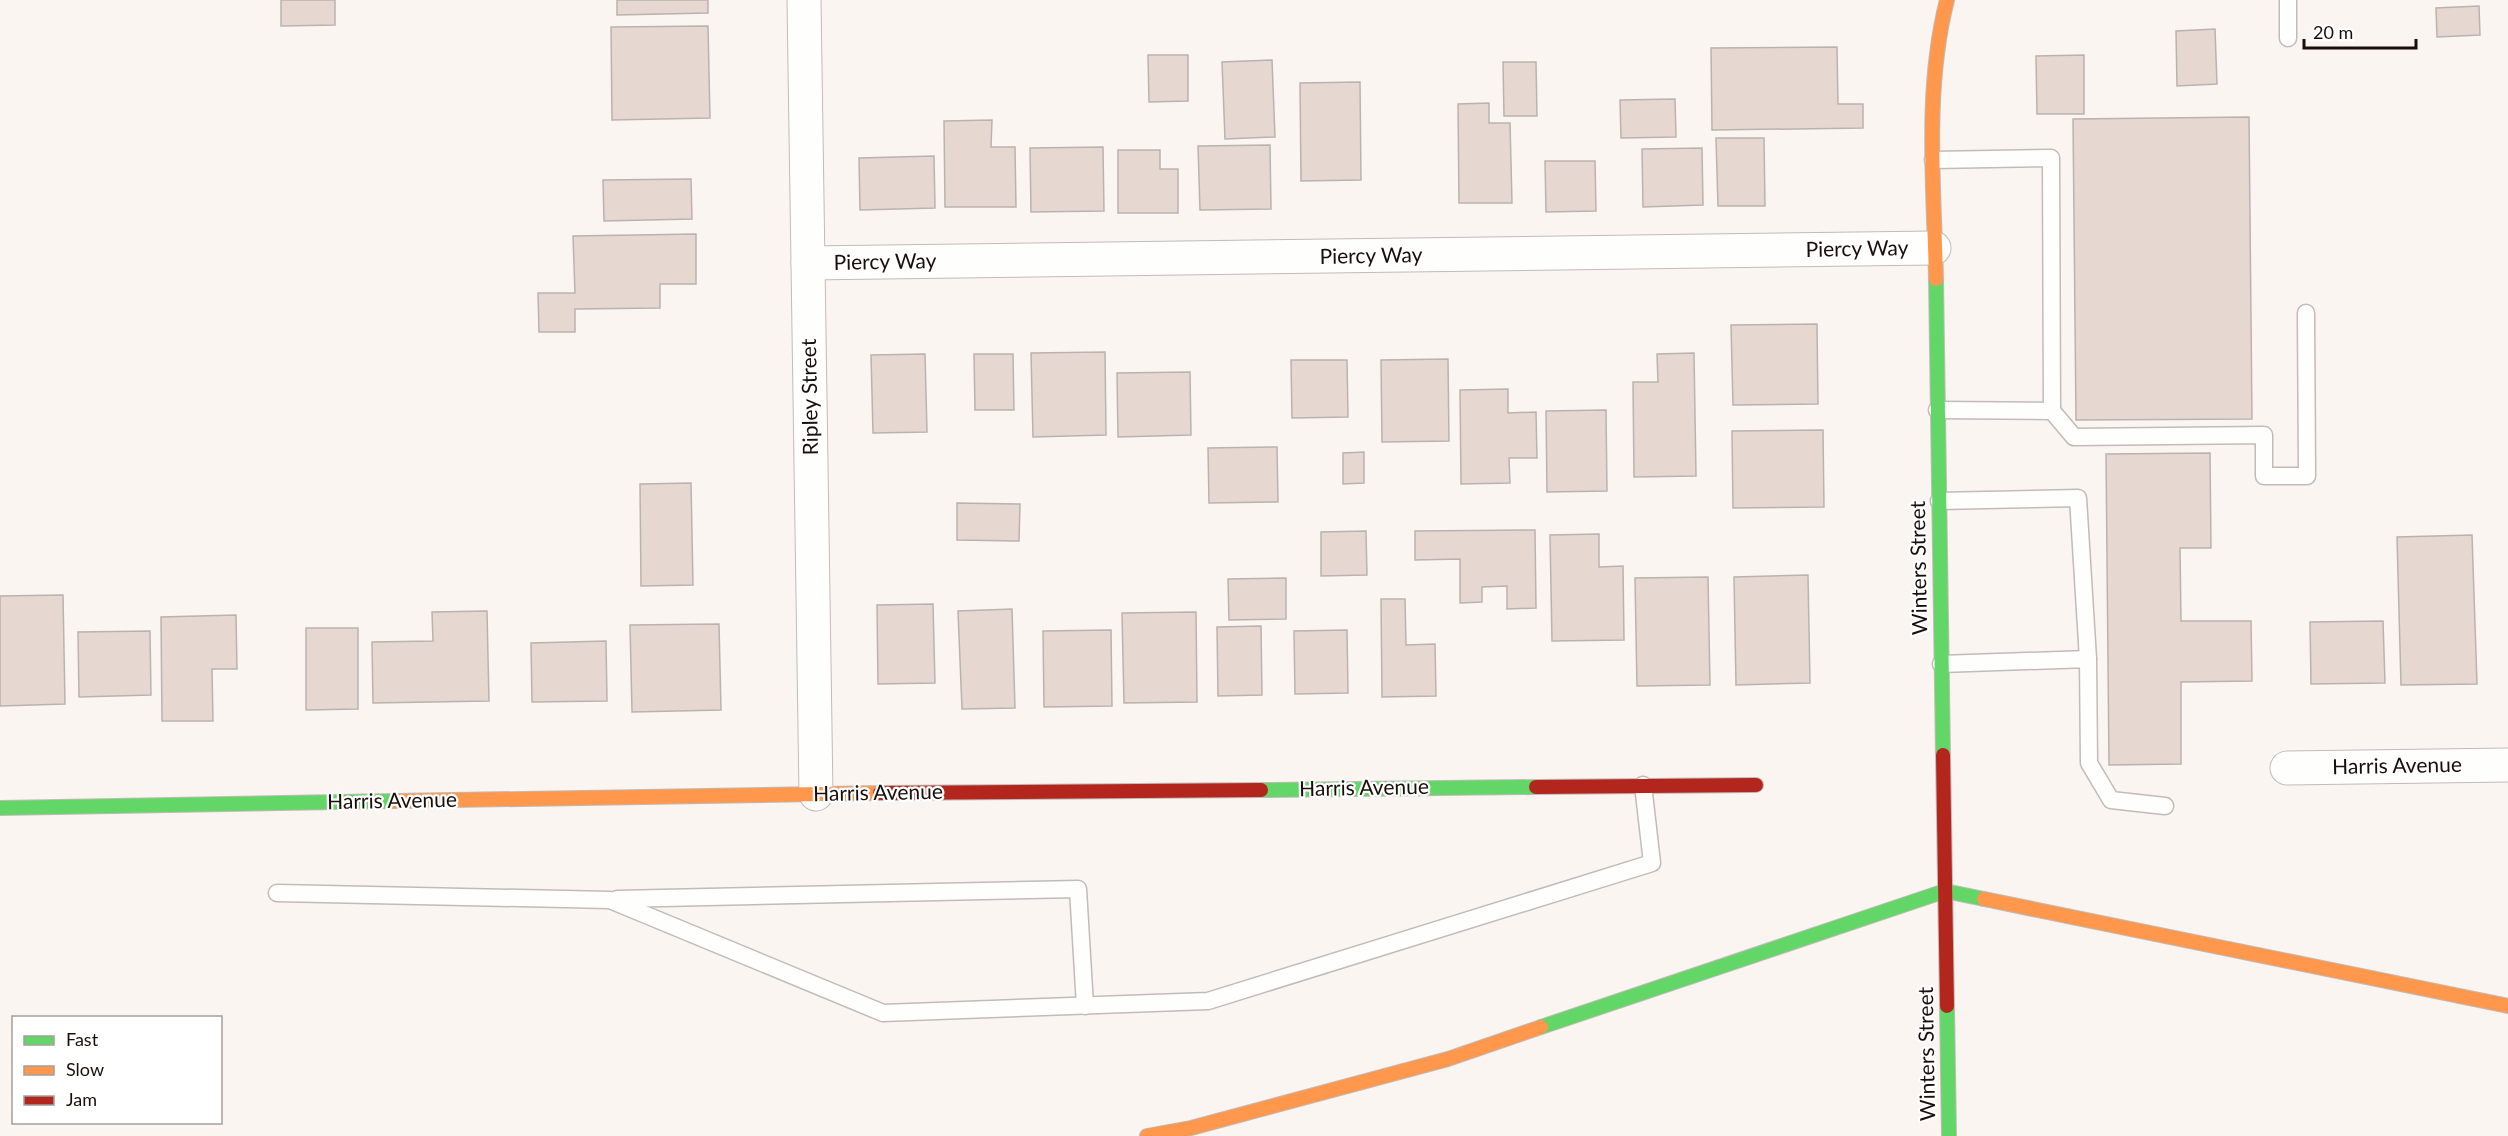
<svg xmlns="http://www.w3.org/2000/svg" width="2508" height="1136" font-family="Lato,sans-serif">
<rect width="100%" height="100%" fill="#fbf5f2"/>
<g fill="#e6d8d1" stroke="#bab2af" stroke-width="1.5">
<path d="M281,0H335V25L281,26Z"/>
<path d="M617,0H708V13L617,15Z"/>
<path d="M2479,6L2480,35L2437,37L2436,8Z"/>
<path d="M708,26L710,118L612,120L611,27Z"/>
<path d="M2215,29L2217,84L2177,86L2176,31Z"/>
<path d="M1837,47L1838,104H1863V128L1712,130L1711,48Z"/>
<path d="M1148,55H1188V101L1149,102Z"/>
<path d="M2084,55V114H2037L2036,56Z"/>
<path d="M1272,60L1275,137L1225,139L1222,62Z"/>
<path d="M1503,62H1536L1537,116H1504Z"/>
<path d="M1360,82L1361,180L1301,181L1300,83Z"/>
<path d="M1675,99L1676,137L1621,138L1620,100Z"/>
<path d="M1489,103V123H1510L1512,203H1459L1458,104Z"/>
<path d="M2249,117L2252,419L2076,420L2073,119Z"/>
<path d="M992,120L991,147H1015L1016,207H945L944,121Z"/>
<path d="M1716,138H1764L1765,206H1718Z"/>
<path d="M1270,145L1271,209L1200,210L1198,146Z"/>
<path d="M1103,147L1104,211L1031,212L1030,148Z"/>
<path d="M1702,148L1703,205L1643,207L1642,149Z"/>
<path d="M1118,150H1160V169H1178V213H1118Z"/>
<path d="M934,156L935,208L860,210L859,158Z"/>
<path d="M1545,161H1595L1596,211L1546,212Z"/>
<path d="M691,179L692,219L604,221L603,180Z"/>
<path d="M696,234V284H660V308L575,309V332H539L538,293H575L573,236Z"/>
<path d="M1817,324L1818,404L1733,405L1731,325Z"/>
<path d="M1105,352L1106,435L1033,437L1031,353Z"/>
<path d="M1694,353L1696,476L1634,477L1633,382H1658L1657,354Z"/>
<path d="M925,354L927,432L873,433L871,355Z"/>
<path d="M974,354H1013L1014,410H975Z"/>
<path d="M1448,359L1449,441L1382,442L1381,360Z"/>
<path d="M1291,360H1347L1348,417L1292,418Z"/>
<path d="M1190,372L1191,435L1118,437L1117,373Z"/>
<path d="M1508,389V413L1536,412L1537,458H1509L1510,483L1461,484L1460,390Z"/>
<path d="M1606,410L1607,491L1547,492L1546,411Z"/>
<path d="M1823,430L1824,507L1733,508L1732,431Z"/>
<path d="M1277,447L1278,502L1209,503L1208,448Z"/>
<path d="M1364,452V483L1343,484V453Z"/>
<path d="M2210,453L2211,548H2180L2181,621H2251L2252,681L2181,682V764L2109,765L2106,454Z"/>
<path d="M691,483L693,585L641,586L640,484Z"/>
<path d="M957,503L1020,504L1019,541L957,540Z"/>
<path d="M1535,530L1536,608L1507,609V586L1482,587V602L1460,603V559L1415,560V531Z"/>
<path d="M1366,531L1367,575L1321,576V532Z"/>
<path d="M1599,534V567L1623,566L1624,640L1552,641L1550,535Z"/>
<path d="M2472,535L2477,684L2401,685L2397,537Z"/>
<path d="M1808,575L1810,683L1736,685L1734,577Z"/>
<path d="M1708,577L1710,685L1637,686L1635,578Z"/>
<path d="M1286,578V619L1229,620L1228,579Z"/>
<path d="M63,595L65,704L0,706V596Z"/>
<path d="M1381,599H1405L1406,645L1435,644L1436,696L1382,697Z"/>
<path d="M933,604L935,683L878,684L877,605Z"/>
<path d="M1012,609L1015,708L962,709L958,611Z"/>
<path d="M487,611L489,701L373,703L372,642L433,641L432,612Z"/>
<path d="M1196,612L1197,702L1124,703L1122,613Z"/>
<path d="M236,615L237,669H212L213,721H162L161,617Z"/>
<path d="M2383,621L2385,683L2311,684L2310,622Z"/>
<path d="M719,624L721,710L632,712L630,625Z"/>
<path d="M1261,626L1262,695L1218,696L1217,627Z"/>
<path d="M306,628H358V709L306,710Z"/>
<path d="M1111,630L1112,706L1044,707L1043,631Z"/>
<path d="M1347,630L1348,693L1295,694L1294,631Z"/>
<path d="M150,631L151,695L79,697L78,632Z"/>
<path d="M606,641L607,701L532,702L531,643Z"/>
</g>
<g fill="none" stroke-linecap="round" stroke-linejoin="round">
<g stroke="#c2bbb7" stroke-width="19">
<g id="lane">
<path d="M2288,38V0"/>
<path d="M1933,160L2051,158L2052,411L1937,410"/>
<path d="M2052,411L2074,437L2264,435V476H2307L2306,313"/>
<path d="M1939,501L2078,498L2088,659"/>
<path d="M1941,664L2088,659L2089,763L2111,800L2165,806"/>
<path d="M277,893L610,900L883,1013L1208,1001L1652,863L1643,785"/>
<path d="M617,899L1078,889L1085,1006"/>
</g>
</g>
<g stroke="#c2bbb7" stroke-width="35">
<g id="street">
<path d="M804,0L816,794"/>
<path d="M808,263L1934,248"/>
<path d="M2287,768L2508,765"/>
</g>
</g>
<g stroke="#c2bbb7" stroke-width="16">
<g id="fast">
<path d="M1936,279L1943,755"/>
<path d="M1261,790L1536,787"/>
<path d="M0,808L395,801"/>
<path d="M1947,1006L1949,1136"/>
<path d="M1541,1027L1945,891L1984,899"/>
</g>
</g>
<g stroke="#c2bbb7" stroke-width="16">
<g id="slow">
<path d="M1936,279C1934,187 1924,90 1947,0"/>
<path d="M395,801L880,793"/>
<path d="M1984,899L2508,1006"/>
<path d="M1147,1136L1191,1128L1448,1059L1541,1027"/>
</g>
</g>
<g stroke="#c2bbb7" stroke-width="16">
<g id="jam">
<path d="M1943,755L1947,1006"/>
<path d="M1536,787L1756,785"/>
<path d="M880,793L1261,790"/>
</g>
</g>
<use href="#lane" stroke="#fefefd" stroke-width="16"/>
<use href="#street" stroke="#fefefd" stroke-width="33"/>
<use href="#fast" stroke="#63d668" stroke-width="14"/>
<use href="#slow" stroke="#ff974d" stroke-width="14"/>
<use href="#jam" stroke="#b3261e" stroke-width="14"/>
</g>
<g text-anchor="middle" stroke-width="4.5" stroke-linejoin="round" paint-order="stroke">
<g font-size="21" fill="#180f0a" stroke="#fff">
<text transform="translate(1857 249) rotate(-1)" y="7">Piercy Way</text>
<text transform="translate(1371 256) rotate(-1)" y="7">Piercy Way</text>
<text transform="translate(885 262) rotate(-1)" y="7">Piercy Way</text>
<text transform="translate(810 397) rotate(-91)" y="7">Ripley Street</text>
<text transform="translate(1919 568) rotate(-91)" y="7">Winters Street</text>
<text transform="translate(2397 766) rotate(-1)" y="7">Harris Avenue</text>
<text transform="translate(1364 788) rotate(-1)" y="7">Harris Avenue</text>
<text transform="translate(878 793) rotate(-1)" y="7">Harris Avenue</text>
<text transform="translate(392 801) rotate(-1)" y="7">Harris Avenue</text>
<text transform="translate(1927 1054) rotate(-91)" y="7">Winters Street</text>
</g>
</g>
<rect x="12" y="1016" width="210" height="108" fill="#ffffff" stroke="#a39f9d" stroke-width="1.5"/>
<rect x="24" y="1036" width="30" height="9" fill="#63d668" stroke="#a39f9d" stroke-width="1.5"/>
<text x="66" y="1046" font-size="18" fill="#180f0a">Fast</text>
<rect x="24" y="1066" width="30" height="9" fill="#ff974d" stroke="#a39f9d" stroke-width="1.5"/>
<text x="66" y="1076" font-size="18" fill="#180f0a">Slow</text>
<rect x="24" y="1096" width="30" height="9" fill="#b3261e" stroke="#a39f9d" stroke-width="1.5"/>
<text x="66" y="1106" font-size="18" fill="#180f0a">Jam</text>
<path d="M2304 39v9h112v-9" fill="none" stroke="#180f0a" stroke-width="3"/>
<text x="2313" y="39" font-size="18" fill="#180f0a" stroke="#ffffff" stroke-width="4.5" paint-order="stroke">20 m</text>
</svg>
